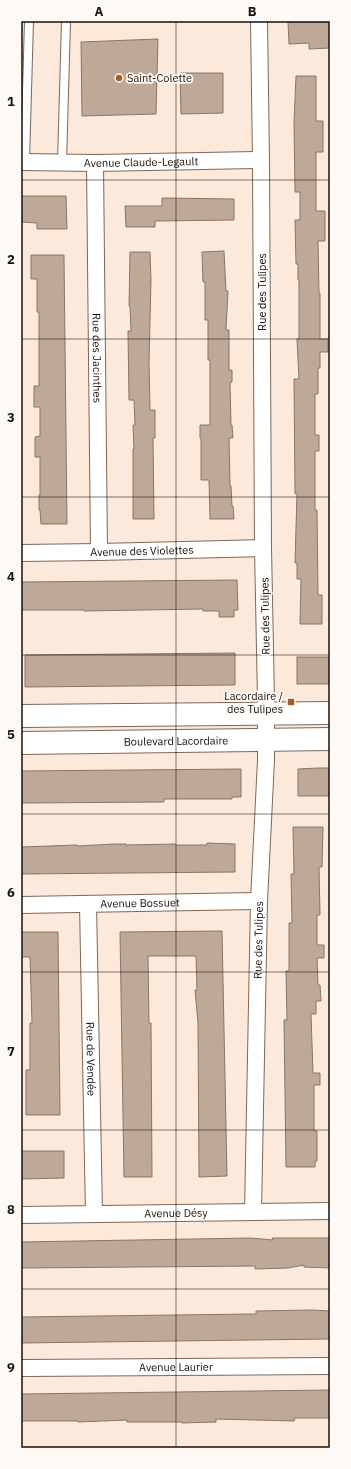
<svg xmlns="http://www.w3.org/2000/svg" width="351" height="1469" font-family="'IBM Plex Sans',sans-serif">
<rect width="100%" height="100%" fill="#fbe9db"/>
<g fill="#bea897" stroke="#8a7666">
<path d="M288,22H330V48L309,49V43L289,44Z"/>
<path d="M158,39L156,114L82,116L81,42Z"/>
<path d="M180,73H223V113L181,114Z"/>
<path d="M296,76H316V121H323V152H316V211H325V241H318L319,293H320V339H328V352H320V368H318V394H315V435H319V451H315V510H317L318,595H322V624H300L301,579H297V563H295L297,494H295L294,379H299L297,339H299V280H298V264H296L295,220H300V192H295L294,122Z"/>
<path d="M21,196H66L67,229H37V223L21,222Z"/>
<path d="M162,198L234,199V220L155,221V227H126L125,206H162Z"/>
<path d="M224,251L226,291H228L226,330H229V370H232V382L230,383L231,425H232L233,438H229L230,486H231L232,506H233L234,519H210L209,480H201V438H200V425H210V360H208V320H205V282H203L202,252Z"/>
<path d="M130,252H150L151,280L149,361L150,410H155V438H153L154,519H133V449H134L133,425H135L134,400H129L128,331H131L130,306H129Z"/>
<path d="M31,255H64L67,524H41L40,510H39V495H40V457H35V437L40,436V407H34V386H39V312H37V279H31Z"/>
<path d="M237,580L238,610H234V617H219V611H203V609L84,611V610H21V582Z"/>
<path d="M235,653V685L25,687V655Z"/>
<rect x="297" y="657" width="33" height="27"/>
<path d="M318,768H330V796H298V769Z"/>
<path d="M241,769V797H232V799H164V802L21,803V771Z"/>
<path d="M293,827H323L322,867H319L320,915H317V945H324V958H317L318,985H320L321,1001H316V1014H311L313,1073H320V1085H314V1131H317V1161H315V1167H286L284,1020H287L286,971H289V923H292L291,874H294Z"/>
<path d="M207,843L235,844V872L21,874V847L77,845V846L115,844H126V845L175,844V845H207Z"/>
<path d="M222,931L227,1176L199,1177L198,1023L195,990H197L196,956H148L149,1023H151L152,1177H124L120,932Z"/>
<path d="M21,932H58L60,1115H26V1070H30V1023H32L30,957H21Z"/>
<path d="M21,1151H64V1178L21,1179Z"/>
<path d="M250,1238L273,1240L272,1238H330V1268L304,1267V1265L288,1268L255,1269V1266L21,1268V1242Z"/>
<path d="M312,1310L330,1311V1339L21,1343V1317L252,1314H256V1311Z"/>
<path d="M330,1390V1418H295L294,1421L216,1419V1422L182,1423V1422H127V1420L78,1422V1421H21V1394Z"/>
</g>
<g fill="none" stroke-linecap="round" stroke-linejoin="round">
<g stroke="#7c6859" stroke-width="10">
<g id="lane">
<path d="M25,162L29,21"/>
<path d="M62,163L66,21"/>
</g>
</g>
<g stroke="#7c6859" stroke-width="18">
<g id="street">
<path id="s1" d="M21,162L95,163L261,160"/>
<path id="s2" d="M95,163L99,552"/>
<path id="s3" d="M21,553L99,552L263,548"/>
<path id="s4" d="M88,904L94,1214"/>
<path id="s5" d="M21,905L259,901"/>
<path id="s6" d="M253,1212L259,901L266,760V700L263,548L261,160L259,21"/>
<path id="s7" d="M21,1215L330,1211"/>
<path id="s8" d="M21,1368L330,1366"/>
</g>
</g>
<g stroke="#7c6859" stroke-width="24">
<g id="secondary">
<path d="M21,716L330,713"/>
<path id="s9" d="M21,743L330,739"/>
</g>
</g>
<use href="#lane" stroke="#fff" stroke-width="8"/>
<use href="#street" stroke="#fff" stroke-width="16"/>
<use href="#secondary" stroke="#fff" stroke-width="22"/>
</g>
<path fill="none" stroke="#19110b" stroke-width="1" stroke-opacity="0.55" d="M176,21V1448M21,180H330M21,339H330M21,497H330M21,655H330M21,814H330M21,972H330M21,1130H330M21,1289H330"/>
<g fill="#a06128" stroke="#fef9f5" stroke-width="1.5">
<circle cx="119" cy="78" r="4"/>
<rect x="287" y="698" width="8" height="8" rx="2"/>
</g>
<g text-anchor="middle" stroke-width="3.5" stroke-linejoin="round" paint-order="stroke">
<g font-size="11" fill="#19110b" stroke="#fef9f5" text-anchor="start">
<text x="127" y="82">Saint-Colette</text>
<text x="283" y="700" text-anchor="end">Lacordaire /<tspan x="283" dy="13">des Tulipes</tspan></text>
</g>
<g font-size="11" fill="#19110b" stroke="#fef9f5">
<text dy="4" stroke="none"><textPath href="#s1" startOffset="120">Avenue Claude-Legault</textPath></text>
<text transform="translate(262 292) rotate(-90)" y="4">Rue des Tulipes</text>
<text dy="4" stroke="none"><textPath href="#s2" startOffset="195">Rue des Jacinthes</textPath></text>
<text dy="4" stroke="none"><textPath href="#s3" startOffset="121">Avenue des Violettes</textPath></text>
<text transform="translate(265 616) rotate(-91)" y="4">Rue des Tulipes</text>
<text dy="4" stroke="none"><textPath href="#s9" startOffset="155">Boulevard Lacordaire</textPath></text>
<text dy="4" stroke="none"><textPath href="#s5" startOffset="119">Avenue Bossuet</textPath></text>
<text dy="4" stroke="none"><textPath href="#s6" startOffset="272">Rue des Tulipes</textPath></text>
<text dy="4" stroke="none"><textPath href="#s4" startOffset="155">Rue de Vendée</textPath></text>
<text dy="4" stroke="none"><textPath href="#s7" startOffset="155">Avenue Désy</textPath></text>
<text dy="4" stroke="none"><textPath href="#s8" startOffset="155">Avenue Laurier</textPath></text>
</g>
</g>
<rect width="351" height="1469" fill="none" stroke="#fef9f5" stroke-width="44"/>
<rect x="22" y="22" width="307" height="1425" fill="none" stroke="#19110b" stroke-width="1.5"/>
<g font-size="13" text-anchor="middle" font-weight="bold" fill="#19110b">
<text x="99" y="16">A</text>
<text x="252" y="16">B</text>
<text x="11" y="106">1</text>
<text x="11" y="264">2</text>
<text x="11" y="422">3</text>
<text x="11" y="581">4</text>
<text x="11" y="739">5</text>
<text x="11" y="897">6</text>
<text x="11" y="1056">7</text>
<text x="11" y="1214">8</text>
<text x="11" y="1372">9</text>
</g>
</svg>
